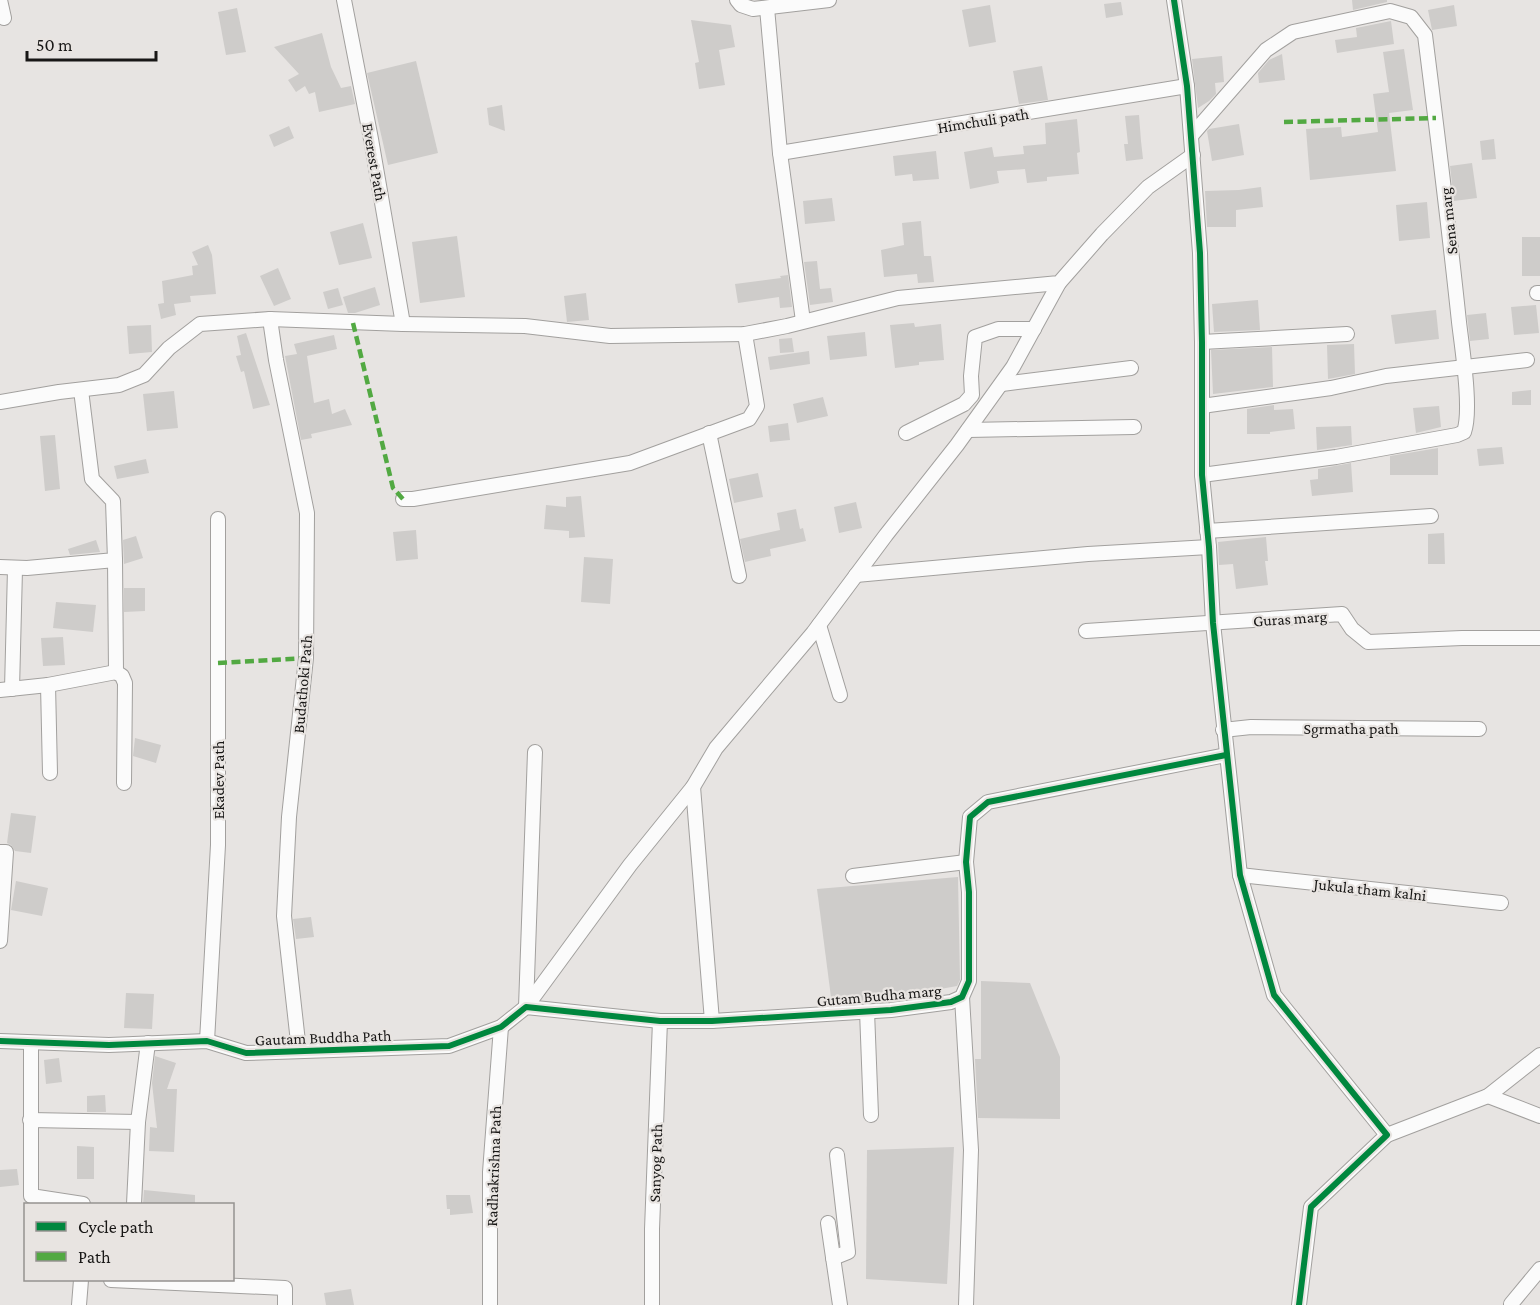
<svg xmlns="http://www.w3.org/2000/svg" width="1540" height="1305" font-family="'Crimson Pro',serif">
<rect width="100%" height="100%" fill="#e7e4e2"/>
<g fill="#ceccca">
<path d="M1352,0H1387V2L1353,10Z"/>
<path d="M1121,2L1123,15L1106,18L1104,4Z"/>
<path d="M990,5L996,42L969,47L962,10Z"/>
<path d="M1454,5L1457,26L1432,30L1428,10Z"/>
<path d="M237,8L246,52L226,55L218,12Z"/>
<path d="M691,20L731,25L735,47L719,50L725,85L699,89L695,63L699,62Z"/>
<path d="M1391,21L1394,44L1337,53L1335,40L1357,37L1356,28Z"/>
<path d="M322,33L331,67L341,88L351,86L355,104L319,112L315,92L309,94L305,86L296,92L288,80L299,74L274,47Z"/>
<path d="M1404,49L1413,110L1389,113L1396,171L1310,180L1306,129L1341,127L1342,137L1378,132L1373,94L1389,92L1383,52Z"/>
<path d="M1282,54L1285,80L1259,83L1258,73L1269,60Z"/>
<path d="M1222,56L1224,82L1215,83L1216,94L1209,101L1198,108L1192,59Z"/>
<path d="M416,61L438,153L388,165L367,73Z"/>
<path d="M1042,66L1048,100L1019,104L1013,71Z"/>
<path d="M502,105L505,131L489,125L487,108Z"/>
<path d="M1139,115L1141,141L1139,142L1141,141L1143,159L1126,161L1124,144H1128L1125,116Z"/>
<path d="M1077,119L1080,152L1077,153L1079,174L1047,177V181L1027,183L1025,169L997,171L999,183L970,189L964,152L992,147L994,157L1024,154L1023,146L1046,144L1045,123Z"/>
<path d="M1239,124L1244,155L1212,161L1207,131L1209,129Z"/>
<path d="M289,126L294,138L274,147L269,135Z"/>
<path d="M1494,139L1496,159L1482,160L1480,141Z"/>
<path d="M936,151L939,179L913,181L912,174L895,176L893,156Z"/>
<path d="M1472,163L1477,198L1454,201L1450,166Z"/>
<path d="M1261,187L1263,207L1236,210V227H1207L1205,191L1239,190Z"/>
<path d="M832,198L835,221L805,224L803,201Z"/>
<path d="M1427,202L1430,238L1399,241L1396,205Z"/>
<path d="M921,221L924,256H931L934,282L918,283L917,274L884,277L881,250L904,245L902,223Z"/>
<path d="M363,223L372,258L339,265L330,232Z"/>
<path d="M457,236L465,297L420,303L412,242Z"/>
<rect x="1522" y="237" width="18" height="39"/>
<path d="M208,245L212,255L216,294L190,296L191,302L174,304L176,315L161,319L158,304L164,303L162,281L193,275L192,266L198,265L192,252Z"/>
<path d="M817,261L820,289L831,288L833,302L810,305L804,262Z"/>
<path d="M278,268L291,299L274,306L260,276Z"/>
<path d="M788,275L792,307L780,308L779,297L738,303L735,284L781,278L780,276Z"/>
<path d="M375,287L380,305L355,313H348L343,297Z"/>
<path d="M338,288L343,305L328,309L323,292Z"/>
<path d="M586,293L589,320L567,322L564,296Z"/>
<path d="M1258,300L1260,330L1214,332L1212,304Z"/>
<path d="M1536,305L1539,333L1514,335L1511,307Z"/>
<path d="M1436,310L1439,339L1395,344L1391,315Z"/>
<path d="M1486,313L1489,339L1470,341L1467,315Z"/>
<path d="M914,323L915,327L941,324L944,360L919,362V365L895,368L890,325Z"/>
<path d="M151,325L152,352L129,354L127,326Z"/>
<path d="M865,332L867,356L830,360L827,336Z"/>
<path d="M246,333L270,405L253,409L244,371L241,372L236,356L241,355L237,336Z"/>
<path d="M334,335L337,349L307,356L314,403L329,399L332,414L345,409L352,425L311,434L312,438L301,440L285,356L297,354L294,344Z"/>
<path d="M792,338L794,352L780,353L779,339Z"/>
<path d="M1354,344L1355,374L1328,379L1327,345Z"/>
<path d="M1272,347L1273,387L1213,394L1211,350Z"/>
<path d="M809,351L810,364L770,370L768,357Z"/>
<path d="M1531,390V405H1512V392Z"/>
<path d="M174,391L178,428L147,431L143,394Z"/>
<path d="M823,397L828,416L797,423L793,404Z"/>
<path d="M1274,405V410L1293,409L1295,429L1270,432V434H1247V409Z"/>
<path d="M1439,406L1441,427L1416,433L1413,408Z"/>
<path d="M788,423L790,440L770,442L768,426Z"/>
<path d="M1351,426L1352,445L1317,450L1316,427Z"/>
<path d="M55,435L60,489L45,491L40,436Z"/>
<path d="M1502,447L1504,464L1479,466L1477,449Z"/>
<path d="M1438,448V475H1390V456Z"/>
<path d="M146,459L149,473L117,479L114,466Z"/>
<path d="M1351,463L1353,492L1312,496L1310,480L1318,479V469Z"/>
<path d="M758,473L763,497L734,503L729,479Z"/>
<path d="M581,496L585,537L569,538V531L544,529L546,505L566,507V497Z"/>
<path d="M856,502L862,528L839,533L834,507Z"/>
<path d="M796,509L800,529L803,528L806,541L770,549L771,556L745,562L740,539L780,530L777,513Z"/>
<path d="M416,530L418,559L396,561L393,532Z"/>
<path d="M1444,533L1445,564H1428V534Z"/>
<path d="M136,536L143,558L124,564L123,540Z"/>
<path d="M1266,537L1268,561H1265L1268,585L1236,589L1233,564L1219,565L1218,542Z"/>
<path d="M96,540L100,552L70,555L68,549Z"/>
<path d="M584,557L613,559L610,604L581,602Z"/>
<path d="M124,588H145V611L124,612Z"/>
<path d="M56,602L96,605L93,632L53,628Z"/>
<path d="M63,637L65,665L43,666L41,638Z"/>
<path d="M135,738L161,745L156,763L133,756Z"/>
<path d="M11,813L36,816L31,853L15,851L11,845L7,843Z"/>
<path d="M958,877L960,980L957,986L863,1003L832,1005L817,889Z"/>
<path d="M16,881L48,888L42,916L11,910Z"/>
<path d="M311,917L314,937L296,939L293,919Z"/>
<path d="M981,981L1030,983L1060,1057V1119L978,1118L975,1059H981Z"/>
<path d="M126,993L154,994L152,1029L124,1028Z"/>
<path d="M155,1056L176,1063L167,1089H177L174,1152L149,1151L150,1127L157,1128L152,1083Z"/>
<path d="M59,1058L62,1082L46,1084L44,1060Z"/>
<path d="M105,1095L106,1112H87V1096Z"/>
<path d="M77,1146L94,1147V1179H77Z"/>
<path d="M954,1147L947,1284L866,1279L867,1150Z"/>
<path d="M17,1169L19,1185L0,1187V1170Z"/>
<path d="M144,1190L195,1195V1204H143Z"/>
<path d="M446,1195H470L473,1213L450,1215V1209H447Z"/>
<path d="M351,1289L354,1305H326L324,1293Z"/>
</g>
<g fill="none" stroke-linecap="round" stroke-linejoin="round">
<g stroke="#a2a09e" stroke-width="16">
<g id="street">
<path d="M0,0L4,18"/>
<path d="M344,0L371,139L403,324"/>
<path d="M737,0L741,5L753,9L829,0"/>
<path d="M1174,0L1187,86L1200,253L1202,342V475L1209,547L1213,623L1240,875L1274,995L1387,1135L1311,1207L1299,1305"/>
<path d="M767,8L780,153L803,321"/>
<path d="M1191,136L1266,50L1293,32L1390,11L1411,17L1425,35C1437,131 1449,226 1459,322C1462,348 1472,410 1464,432L1457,435L1336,457L1202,475"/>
<path d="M780,153L1187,86"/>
<path d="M1537,293H1540"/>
<path d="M270,319L276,360L307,513L306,658L289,817L284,916L299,1051"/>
<path d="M1202,342L1347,334"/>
<path d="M1002,384L1131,368"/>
<path d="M0,402L59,392L119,385L144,375L169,348L200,324L270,319L403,324L525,326L610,336L745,334L787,326L898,298L1059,283L1102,234L1148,187L1193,155"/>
<path d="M1202,406L1331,388L1386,376L1527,360"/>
<path d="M968,430L1134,427"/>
<path d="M709,433L739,576"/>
<path d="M906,433L964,404L972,395L971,376L975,337L998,329H1034"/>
<path d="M403,499H413L630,463L749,419L757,406L745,334"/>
<path d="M1207,531L1431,516"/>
<path d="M115,560L116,672L122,676L125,683L124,783"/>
<path d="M0,567L27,568L115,560L113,501L92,479L81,390"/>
<path d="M856,575L1088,554L1209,547"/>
<path d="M819,625L840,695"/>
<path d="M1086,631L1342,614L1352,629L1368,642L1462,638H1540"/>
<path d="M48,685L50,773"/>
<path d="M12,689L15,569"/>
<path d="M0,690L48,685L116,672"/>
<path d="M1223,730L1251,727L1479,729"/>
<path d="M693,787L712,1021"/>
<path d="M0,852H6L0,941"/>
<path d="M1240,875L1501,903"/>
<path d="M853,876L966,862"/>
<path d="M962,997L971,1150L966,1305"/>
<path d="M526,1007L630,865L693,787L716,748L813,633L886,535L957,445L1013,367L1059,283"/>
<path d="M526,1007L535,752"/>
<path d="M867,1011L871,1115"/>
<path d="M0,1041L109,1045L207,1041L246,1053L449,1046L501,1027L526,1007L660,1021H712L891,1010L951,1002L962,997L969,981V892L966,862L970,817L988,802L1226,755"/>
<path d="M207,1041L218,845V519"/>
<path d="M31,1043V1196L83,1204"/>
<path d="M1488,1096L1540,1116"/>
<path d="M30,1120L138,1122"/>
<path d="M1387,1135L1488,1096L1540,1055"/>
<path d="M134,1204L138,1122L148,1043"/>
<path d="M828,1223L840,1305"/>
<path d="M833,1258L848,1252L837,1155"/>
<path d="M111,1280L285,1288V1305"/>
<path d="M1511,1304L1540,1269"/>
<path d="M79,1305L81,1280"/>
<path d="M490,1305V1172L501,1027"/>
<path d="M652,1305V1229L660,1021"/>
</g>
</g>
<use href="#street" stroke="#fbfbfb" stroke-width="14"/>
<g stroke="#52a942" stroke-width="4.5" stroke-dasharray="9 4.5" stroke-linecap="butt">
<path d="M1284,122L1436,118"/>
<path d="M353,323L393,488L403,499"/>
<path d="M218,663L306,658"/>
</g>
<g stroke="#e8e4e1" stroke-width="10">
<g id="cycleway">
<path d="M1174,0L1187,86L1200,253L1202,342V475L1209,547L1213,623L1240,875L1274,995L1387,1135L1311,1207L1299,1305"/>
<path d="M0,1041L109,1045L207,1041L246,1053L449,1046L501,1027L526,1007L660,1021H712L891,1010L951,1002L962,997L969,981V892L966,862L970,817L988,802L1226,755"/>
</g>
</g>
<use href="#cycleway" stroke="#00873e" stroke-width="6"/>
</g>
<g text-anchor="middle" stroke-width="4.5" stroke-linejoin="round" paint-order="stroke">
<g font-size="16" fill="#181716" stroke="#e8e4e1">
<text transform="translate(983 120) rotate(-9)" y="6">Himchuli path</text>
<text transform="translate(375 162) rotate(80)" y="6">Everest Path</text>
<text transform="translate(1448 221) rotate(-96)" y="6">Sena marg</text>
<text transform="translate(1290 618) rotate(-4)" y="6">Guras marg</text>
<text transform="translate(302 684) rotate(-85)" y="6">Budathoki Path</text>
<text x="1351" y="734">Sgrmatha path</text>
<text transform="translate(218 780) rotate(-90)" y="6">Ekadev Path</text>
<text transform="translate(1370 889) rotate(6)" y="6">Jukula tham kalni</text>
<text transform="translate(879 995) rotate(-5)" y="6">Gutam Budha marg</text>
<text transform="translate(323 1037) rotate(-2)" y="6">Gautam Buddha Path</text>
<text transform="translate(655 1163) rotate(-88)" y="6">Sanyog Path</text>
<text transform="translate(493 1166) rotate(-88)" y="6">Radhakrishna Path</text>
</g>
</g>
<rect x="24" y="1203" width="210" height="78" fill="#e8e4e1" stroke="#959290" stroke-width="1.5"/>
<rect x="36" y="1222" width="30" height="9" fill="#00873e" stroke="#959290" stroke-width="1.5"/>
<text x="78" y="1233" font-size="18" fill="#181716">Cycle path</text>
<rect x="36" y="1252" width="30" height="9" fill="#52a942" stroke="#959290" stroke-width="1.5"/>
<text x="78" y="1263" font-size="18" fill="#181716">Path</text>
<path d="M27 51v9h129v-9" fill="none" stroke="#181716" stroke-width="3"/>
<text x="36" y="51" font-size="18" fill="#181716" stroke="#e8e4e1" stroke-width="4.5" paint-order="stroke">50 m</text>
</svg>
